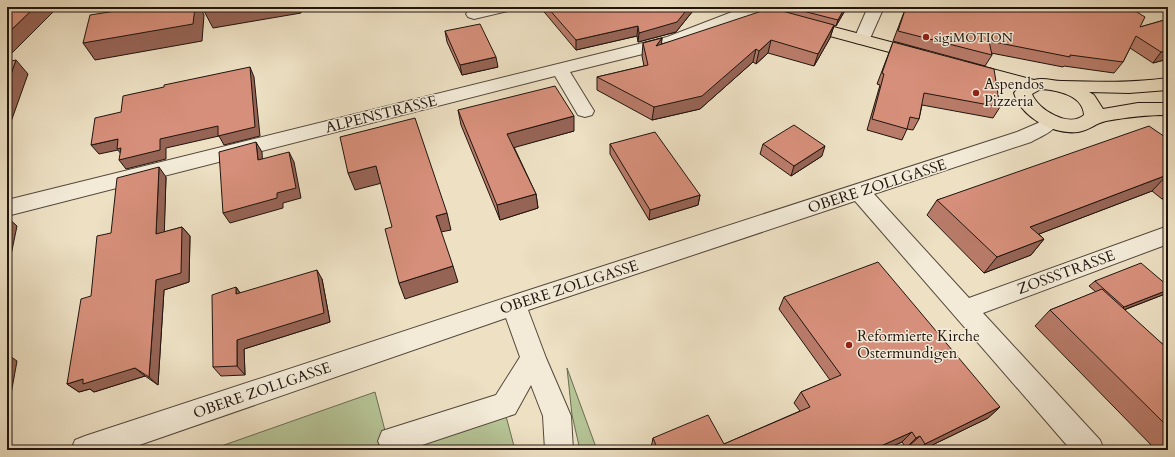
<svg xmlns="http://www.w3.org/2000/svg" width="1175" height="457" font-family="Cardo,serif">
<rect width="100%" height="100%" fill="#ede0c3"/>
<filter id="stains"><feTurbulence type="fractalNoise" baseFrequency=".005" numOctaves="4"/><feColorMatrix values="0 0 0 0 .2 0 0 0 0 .09 0 0 0 0 .02 0 0 0 .5 -.17"/></filter>
<radialGradient id="worn" r=".72"><stop offset=".6" stop-color="#630" stop-opacity="0"/><stop offset="1" stop-color="#630" stop-opacity=".3"/></radialGradient>
<g fill="#b5c395" stroke="#6a6c52">
<path d="M567,368L597,450H580L572,415Z"/>
<path d="M375,392L390,450H210Z"/>
<path d="M506,416L515,450H402Z"/>
</g>
<g fill="none" stroke-linecap="round" stroke-linejoin="round">
<g stroke="#53473b" stroke-width="2">
<g id="minor">
<path d="M484,7H514L512,10L474,19L468,17L466,14L468,11Z"/>
<path d="M745,7H757L759,10L757,13L679,45L570,72L594,111L592,115L585,117L578,115L555,76L7,216V200L667,37Z"/>
<path d="M868,7H884L868,43L862,44L856,43L854,39Z"/>
<path d="M1051,115L1058,117L1060,121C1053,132 1042,136 1031,142L874,194L969,298L1168,226V244L983,313L1100,440L1104,450H1071L855,201L528,310L546,358L571,416L573,450H545L543,416L531,385L515,414L407,450H382L378,441L382,431L496,395L520,357L506,318L125,450H71L75,440L85,436L514,295L1017,132L1038,123L1044,117Z"/>
</g>
</g>
<g stroke="#20140e" stroke-width="2">
<g id="major">
<path d="M731,7H757L925,51L927,55L925,59L919,60L733,10Z"/>
<path d="M966,62L1034,80C1044,77 1052,81 1062,81C1097,82 1133,83 1168,78V90L1129,93L1089,92L1094,95L1103,109L1138,103H1168V115C1145,115 1129,117 1106,121C1096,123 1090,130 1078,132C1053,135 1021,117 1014,93L1019,87L960,71L957,67L960,63ZM1041,89C1057,90 1083,95 1084,115C1069,128 1038,110 1032,94Z"/>
</g>
</g>
<use href="#minor" fill="#f3ebd8" fill-rule="evenodd"/>
<use href="#major" fill="#ede0c3" fill-rule="evenodd"/>
</g>
<g fill="#b87b69" stroke="#20140e">
<path d="M540,7H696L676,32L638,42L637,36L576,50Z"/>
<path d="M793,7H847L836,26H834L830,38L814,66L768,53L756,64L753,62L700,109L652,120L597,90V77L644,66L642,56L643,43L662,38L661,44L789,13L791,8Z"/>
<path d="M906,7H1129L1140,27L1168,19V59L1153,63L1130,48L1123,62L1114,73L1064,66L1063,67L991,53L992,55L985,66L893,41Z"/>
<path d="M445,31L498,67L462,75L447,42Z"/>
<path d="M893,42L1000,107L993,118L922,105L919,119L913,130L907,129L902,140L867,130L880,85L877,84Z"/>
<path d="M458,110L574,131L514,147L536,194L538,208L500,220L461,125Z"/>
<path d="M1168,130V197L1162,199L1152,191L1039,234L1044,239L1031,255L984,273L927,215L937,200L1166,137Z"/>
<path d="M610,144L700,195L698,205L649,220L610,154Z"/>
<path d="M763,144L822,156L791,176L760,154Z"/>
<path d="M166,177L164,232L182,227L190,236L189,282L164,290L158,385L145,376L94,392L90,389L79,392L67,384L111,233Z"/>
<path d="M322,279L330,322L244,349L245,375L221,376L213,367L236,287L240,293Z"/>
<path d="M1095,281L1168,286V291L1165,294L1124,310L1168,349V450H1156L1035,326L1050,310L1096,292L1089,286Z"/>
<path d="M784,297L1000,407L988,418L922,450H912L909,446L906,448L902,442L884,450H651V448L653,438L724,444L800,411L794,403L801,392L830,380L779,309Z"/>
</g>
<g fill="#966455" stroke="#20140e">
<path d="M35,7H58L7,58V34Z"/>
<path d="M195,7H200L204,15L202,41L95,60L83,43Z"/>
<path d="M230,7H301V13L213,28L204,11Z"/>
<path d="M689,7H696L676,32L638,42L639,33Z"/>
<path d="M845,7H847L836,26L838,20Z"/>
<path d="M834,25L830,38L814,66L818,54Z"/>
<path d="M638,26L637,36L576,50V40Z"/>
<path d="M662,38L661,51L656,46Z"/>
<path d="M771,40L768,53L756,64L759,51Z"/>
<path d="M756,49L753,62L700,109L652,120L654,107Z"/>
<path d="M1168,50V59L1153,63L1161,52Z"/>
<path d="M496,57L498,67L462,75L460,65Z"/>
<path d="M16,60L28,74L7,133V85Z"/>
<path d="M250,67L254,77L260,136L224,145L219,136L166,148V159L126,169L119,160L160,139Z"/>
<path d="M574,116V131L509,149L507,134Z"/>
<path d="M118,139L124,158L118,150L99,154L91,145Z"/>
<path d="M256,142L262,152L263,170L258,160Z"/>
<path d="M825,146L822,156L791,176L794,166Z"/>
<path d="M289,152L294,162L301,198L283,203V208L230,223L223,213L277,193Z"/>
<path d="M376,166L382,183L355,190L348,173Z"/>
<path d="M159,167L166,177L164,243L156,234Z"/>
<path d="M1167,175L1152,191L1018,242L1030,227Z"/>
<path d="M1168,193V197L1162,199Z"/>
<path d="M536,194L538,208L500,220L497,205Z"/>
<path d="M700,195L698,205L649,220L650,210Z"/>
<path d="M447,213L451,230L441,232L436,216Z"/>
<path d="M7,217L17,226L11,255L7,256Z"/>
<path d="M182,227L190,236L189,282L164,290L158,385L149,377L156,280Z"/>
<path d="M1044,239L1031,255L984,273L997,257Z"/>
<path d="M453,266L458,282L405,299L399,283Z"/>
<path d="M317,270L322,279L330,322L244,349L245,375L237,366V340Z"/>
<path d="M236,287L243,297L236,294Z"/>
<path d="M1168,290V291L1165,294L1118,312L1124,307Z"/>
<path d="M7,354L17,361L7,416Z"/>
<path d="M135,368L145,376L94,392L90,389L79,392L67,384L83,379Z"/>
<path d="M1000,407L988,418L922,450H918L925,444Z"/>
<path d="M912,432L902,442L884,450H872Z"/>
<path d="M920,436L909,446L906,448L916,438Z"/>
</g>
<g fill="#d68f7a" stroke="#20140e">
<path d="M7,7H35L7,34Z"/>
<path d="M141,7H195L193,24L83,43L90,15Z"/>
<path d="M204,7H230L204,11Z"/>
<path d="M547,7H689L677,22L639,33L638,26L576,40Z"/>
<path d="M793,7H845L838,20L791,8Z"/>
<path d="M906,7H1129L1145,17L1140,27L1168,19V50L1161,52L1136,36L1123,62L1070,55V57L989,41L992,55L898,31Z"/>
<path d="M771,8L834,25L818,54L771,40L759,51L756,49L702,96L654,107L597,77L648,65L643,43L662,38L656,46Z"/>
<path d="M480,24L496,57L460,65L445,31Z"/>
<path d="M893,42L994,69L1000,107L924,93L919,119L910,117L907,129L872,119L884,74L882,73Z"/>
<path d="M16,60L7,85V62Z"/>
<path d="M250,67L255,127L218,136V126L160,139V150L119,160L121,148L117,149L118,139L91,145L95,118L121,112L123,96L164,87V85Z"/>
<path d="M555,86L574,116L507,134L536,194L497,205L458,110Z"/>
<path d="M415,118L447,213L436,216L453,266L399,283L385,229L392,227L376,166L348,173L340,137Z"/>
<path d="M794,125L825,146L794,166L763,144Z"/>
<path d="M1149,126L1168,139V175H1167L1030,227L1044,239L997,257L937,200Z"/>
<path d="M655,132L700,195L650,210L610,144Z"/>
<path d="M256,142L258,160L289,152L296,188L277,193V198L223,213L219,152Z"/>
<path d="M159,167L156,234L182,227L181,273L156,280L149,377L135,368L83,384V379L67,384L81,299L91,296L97,236L111,233L117,178Z"/>
<path d="M878,262L1000,407L925,444L920,436L916,438L912,432L872,450H658L653,438L708,415L724,444L810,407L801,392L841,375L784,297Z"/>
<path d="M1141,263L1168,286V290L1124,307L1095,281Z"/>
<path d="M317,270L324,313L237,340V366L213,367L212,295L236,287V294Z"/>
<path d="M1102,289L1168,349V427L1050,310Z"/>
<path d="M452,446L454,450H440Z"/>
</g>
<g fill="#8f2418" stroke="#f3ebd8" stroke-width="1.5">
<circle cx="926" cy="37" r="4"/>
<circle cx="976" cy="93" r="4"/>
<circle cx="849" cy="345" r="4"/>
</g>
<g text-anchor="middle" stroke-width="3" stroke-linejoin="round" paint-order="stroke">
<g font-size="13" fill="#20140e" stroke="#f3ebd8" text-anchor="start">
<text x="934" y="42">sigiMOTION</text>
</g>
<g font-size="15" fill="#20140e" stroke="#f3ebd8" text-anchor="start">
<text x="984" y="89">Aspendos<tspan x="984" dy="17">Pizzeria</tspan></text>
<text x="857" y="341">Reformierte Kirche<tspan x="857" dy="17">Ostermundigen</tspan></text>
</g>
<g font-size="15" fill="#20140e" stroke="#f3ebd8">
<text transform="translate(381 114) rotate(-14)" y="5">ALPENSTRASSE</text>
<text transform="translate(877 186) rotate(-18)" y="5">OBERE ZOLLGASSE</text>
<text transform="translate(1066 272) rotate(-20)" y="5">ZOSSSTRASSE</text>
<text transform="translate(569 287) rotate(-18)" y="5">OBERE ZOLLGASSE</text>
<text transform="translate(262 390) rotate(-19)" y="5">OBERE ZOLLGASSE</text>
</g>
</g>
<rect width="1175" height="457" fill="none" stroke="#ede0c3" stroke-width="24"/>
<rect x="8" y="8" width="1159" height="441" fill="none" stroke="#20140e" stroke-width="2"/>
<rect x="12" y="12" width="1151" height="433" fill="none" stroke="#20140e"/>
<rect width="100%" height="100%" filter="url(#stains)"/>
<rect width="100%" height="100%" fill="url(#worn)"/>
</svg>
